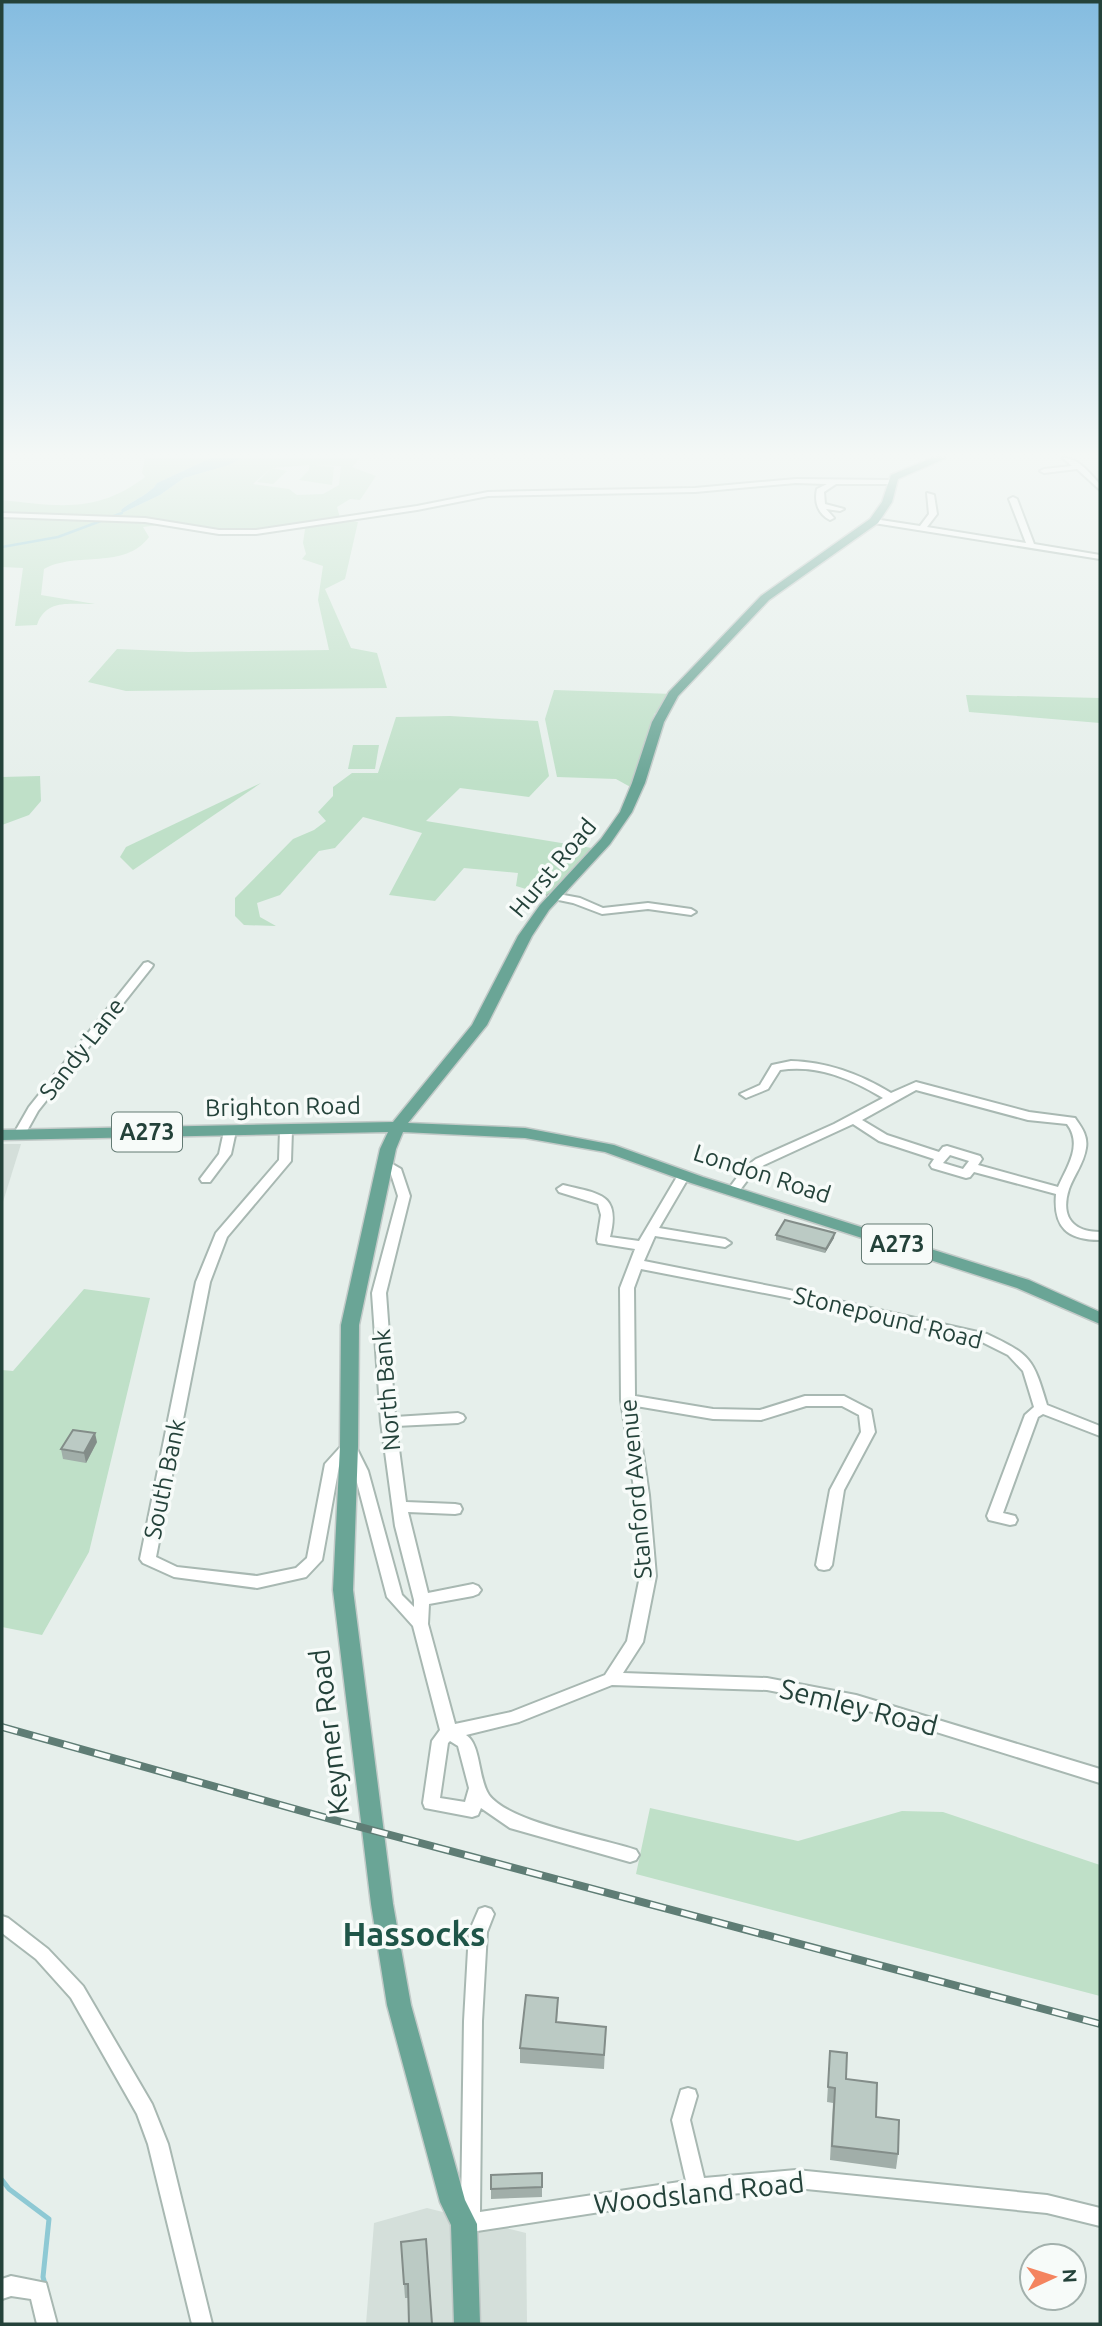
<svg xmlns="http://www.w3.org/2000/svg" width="1102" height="2326" font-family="Ubuntu,sans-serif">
<rect width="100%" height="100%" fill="#e6efeb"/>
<g fill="#d4dfda">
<path d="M2,1144H21L2,1205Z"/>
<path d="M427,2208L526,2233L527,2324H366L374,2223Z"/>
</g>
<g fill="#bfe0c8" fill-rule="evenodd">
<path d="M145,458H211L157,483C151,494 131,501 121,510L122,513L160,495L184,478L229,465L241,458H360L352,467L376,476L360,500L350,499L337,507L340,518L358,522L345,579L325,589L351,648L377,653L387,688L126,691L88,682L117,649L188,652L329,650L318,600L323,566L302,559L306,554L303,543L305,529L219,532L174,523L143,527L149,537C125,570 76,551 44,569L41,595L95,604C71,605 46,598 37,625L15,626L23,568L2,567V500C58,506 97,514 145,477L142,473ZM309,465V470L299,480L332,485L334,467L315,465L341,466L339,485L323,494L297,495L289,489L253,484L270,469L257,482L273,484L287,471L272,468Z"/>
<path d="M554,690L673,694L662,713H655C644,738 642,763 634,789L616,779L557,777L545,719Z"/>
<path d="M966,695L1100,698V723L969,712Z"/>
<path d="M450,716L538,721L549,776L529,797L460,788L426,821L598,849L562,900L516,886L518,873L464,868L435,901L389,895L422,833L363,817L335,848L319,851L280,895L257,903L260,917L276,926L244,925L235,916V898L293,839L314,830L326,821L318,812L333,796V787L352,773H378L396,717Z"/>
<path d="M353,745H379L375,769H348Z"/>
<path d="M40,776L41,801L29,815L2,825V777Z"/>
<path d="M261,783L133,870L120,857L126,847Z"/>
<path d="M84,1289L150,1298L89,1552L42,1635L2,1627V1370L13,1371Z"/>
<path d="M650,1808L798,1841L902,1811L943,1812L1100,1865V1996L636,1874Z"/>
</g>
<path fill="#8ec9d4" d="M211,458H241L229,465L184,478L160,495L122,513L121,510C131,501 151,494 157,483Z"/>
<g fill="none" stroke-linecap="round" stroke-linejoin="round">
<path stroke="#8ec9d4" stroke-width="2.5" d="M2,547L58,537L122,513"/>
<path stroke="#8ec9d4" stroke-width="5" d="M2,2180L9,2189L49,2219L43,2277L45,2284"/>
<g stroke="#a8b8b2" stroke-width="4">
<g id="minor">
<path d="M1063,458C1079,458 1089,473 1100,484V490L1077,469L1044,473L1040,471L1044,469L1072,466Z"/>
<path d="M796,479L892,480L896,482L892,484H836L824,492L825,504L844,509L840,511L826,509L834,518L830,520C818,514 814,502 817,489L827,484L796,483L695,492L488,496L417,510L256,534H219L145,522L2,517V513L145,518L219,530H256L417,506L488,492L695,488Z"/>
<path d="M927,493L934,495L937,514L927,527L1026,543L1009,499L1013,497L1017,499L1034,544L1100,555V559L874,523L870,521L874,519L920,526L929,514Z"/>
<path d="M553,893L580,898L603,908L648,903L691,909L696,912L691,915L648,909L602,914L573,903L549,898L548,896Z"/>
<path d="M148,962L153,965L152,967L38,1111L23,1138H15L13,1135L29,1107L144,963Z"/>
<path d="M791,1061C827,1062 860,1074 891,1093L916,1082L1029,1112L1075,1118C1082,1128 1088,1136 1086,1148C1084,1163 1074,1175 1069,1189C1060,1217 1073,1232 1100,1232V1240C1068,1240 1053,1228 1056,1194L974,1172L970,1177L966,1178L932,1168L930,1165L934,1159L879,1141L853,1124L764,1165L752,1174L737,1194H729L727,1191L744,1168L756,1159L834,1124L883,1098C852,1079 817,1064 780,1070L768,1089L746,1098L740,1094L760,1085L772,1065ZM916,1090L1028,1120L1067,1124C1083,1145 1067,1167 1058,1187L978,1165L982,1159L980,1156L947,1146L943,1147L939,1152L887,1135L862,1120ZM950,1155L969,1161L963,1169L943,1163Z"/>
<path d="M286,1126L292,1130L291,1161L227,1237L210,1282L156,1557L177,1567L257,1576L296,1568L307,1558L325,1464L344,1443H354L368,1471L402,1595L414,1607V1600L395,1526L381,1422L372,1293L398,1196L390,1171L379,1165L381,1162H389L401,1169L410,1196L386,1293L395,1417L458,1413L463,1415L465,1418L463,1421L458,1423L396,1426L406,1502L455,1504L460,1505L462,1509L460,1513L455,1514L408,1512L428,1593L473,1584L478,1586L481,1590L478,1594L473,1596L429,1604L428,1624L455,1724L511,1712L605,1675L627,1641L640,1576L635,1495L621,1400L620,1288L635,1249L598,1243L597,1240L601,1215L598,1204L559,1192L557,1189L563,1185C599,1194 621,1193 610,1237L639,1241L678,1175L684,1171L690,1175L659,1228L725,1239L731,1243L725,1247L655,1236L644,1261L785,1289L987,1334C1031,1355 1033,1358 1047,1405L1100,1426V1436L1043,1414L1038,1417L1003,1513L1015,1516L1017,1520L1015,1524L1010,1525L989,1520L987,1516L1025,1415L1034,1407L1023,1371L1008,1355L978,1340L785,1297L641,1269L634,1288L635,1396L713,1409L760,1410L805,1396H844L871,1410L875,1432L844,1490L832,1565L829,1569L824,1570L819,1569L816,1565L830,1490L861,1432L859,1415L842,1406H806L761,1420L713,1419L636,1406L649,1495L656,1576L643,1642L623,1673L767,1678L856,1695L1100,1769V1783L856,1707L767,1690L612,1685L519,1722L466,1735C481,1744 478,1779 489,1795C510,1823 601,1838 636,1850L639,1855L636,1860L630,1862L510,1828L481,1808L478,1815L472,1817L425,1808L423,1803L432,1741L440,1730L413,1626L387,1597L354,1471L347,1457L339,1466L322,1560L306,1577L257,1588L174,1577L143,1563L140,1559L196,1282L216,1233L279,1160L280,1130ZM450,1741L458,1746L469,1788L465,1802L440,1798L448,1743Z"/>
<path d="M230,1127L236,1131L231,1154L210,1182H202L200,1179L219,1154L224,1131Z"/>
<path d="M485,1907L491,1909L494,1914L487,1932L482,2021L480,2212L686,2181L672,2120L681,2090L688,2088L695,2090L697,2096L690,2120L704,2178L796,2170L1047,2195L1100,2208V2226L1047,2213L796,2188L697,2197L464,2233L457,2231L454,2224L461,2210L464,2021L469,1932L479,1909Z"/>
<path d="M2,1916L8,1918L48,1949L83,1986L152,2104L168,2144L212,2324H192L148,2144L137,2114L71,1998L36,1959L2,1933Z"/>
<path d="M11,2276L46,2283L57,2324H37L31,2299L11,2296L2,2299V2279Z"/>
</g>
</g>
<g stroke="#c2cac8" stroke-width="3">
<path id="major" d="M932,458H946L898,479L892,502L878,523L769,600L678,696L664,722L645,783L632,812L610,844L549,910L532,936L487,1025L408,1123L525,1128L614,1145L703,1177L1029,1280L1100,1312V1324L1017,1288L691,1183L605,1152L525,1138L403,1132L396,1149L359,1325L358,1446L353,1590L393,1904L411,2005L465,2200L477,2224L480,2324H454L451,2225L440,2202L387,2005L371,1904L333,1590L340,1446L341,1325L380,1149L388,1132L2,1140V1130L393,1122L472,1025L518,936L540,905L601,839L620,812L632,783L652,722L669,692L761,596L870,519L882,502L891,475Z"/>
</g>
<use href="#minor" fill="#fff" fill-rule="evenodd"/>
<use href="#major" fill="#6aa596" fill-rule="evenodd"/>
<g stroke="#5f7d75" stroke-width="8">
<path id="rail" d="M2,1727L334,1820L1100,2024"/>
</g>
<use href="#rail" stroke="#f7fbf9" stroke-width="5" stroke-dasharray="16" stroke-linecap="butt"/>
</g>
<g fill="#a1aea9">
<path d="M776,1235L834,1238L825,1253L776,1240Z"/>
<path d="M97,1442L86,1463L63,1459L61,1449Z"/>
<path d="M558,1998L557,2022L606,2027L604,2069L520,2063V2048Z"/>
<path d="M830,2051L846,2079L876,2117L898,2154L896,2169L830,2160L833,2103L827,2102Z"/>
<path d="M542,2173V2197L491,2199V2175Z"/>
<path d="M426,2239L408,2298H405L401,2242Z"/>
</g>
<g fill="#838d89">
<path d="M835,1233L834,1238L825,1253L826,1249Z"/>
<path d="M95,1433L97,1442L86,1463L84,1453Z"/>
</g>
<g fill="#bbcac4" stroke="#838d89" stroke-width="2">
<path d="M785,1220L835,1233L826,1249L776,1235Z"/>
<path d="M73,1430L95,1433L84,1453L61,1449Z"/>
<path d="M526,1995L558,1998L556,2022L606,2027L604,2055L520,2048Z"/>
<path d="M830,2051L847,2053L846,2079L877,2083L876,2117L899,2120L898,2154L832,2146L835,2088L828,2087Z"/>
<path d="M542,2173V2187L491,2189V2175Z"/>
<path d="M426,2239L432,2324H409L408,2284H404L401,2242Z"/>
</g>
<linearGradient id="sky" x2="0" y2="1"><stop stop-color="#84bce0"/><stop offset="0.58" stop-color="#f4f8f6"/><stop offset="1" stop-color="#f4f8f6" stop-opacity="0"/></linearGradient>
<rect width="1102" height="784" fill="url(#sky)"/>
<g text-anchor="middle" stroke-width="7" stroke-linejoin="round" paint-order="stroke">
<g fill="#f7fbf9" stroke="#637a73" stroke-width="2">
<rect x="112" y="1112.5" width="70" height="39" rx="5"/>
<rect x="862" y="1224.5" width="70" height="39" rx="5"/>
</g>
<g font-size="23" font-weight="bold" fill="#24423a">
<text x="147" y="1140">A273</text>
<text x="897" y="1252">A273</text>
</g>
<g font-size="24" fill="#24423a" stroke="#f7fbf9">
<text transform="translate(553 868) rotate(-50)" y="8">Hurst Road</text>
<text transform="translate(82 1049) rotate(-52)" y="8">Sandy Lane</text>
<text transform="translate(283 1107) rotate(-1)" y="8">Brighton Road</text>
<text transform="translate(762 1174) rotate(18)" y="8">London Road</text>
<text transform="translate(888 1318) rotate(14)" y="8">Stonepound Road</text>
<text transform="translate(387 1390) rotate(-95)" y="8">North Bank</text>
<text transform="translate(165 1479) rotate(-78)" y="8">South Bank</text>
<text transform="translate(636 1489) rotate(-95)" y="8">Stanford Avenue</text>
</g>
<g font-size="28" fill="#24423a" stroke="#f7fbf9">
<text transform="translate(859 1707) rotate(14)" y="10">Semley Road</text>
<text transform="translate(329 1732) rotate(-97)" y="10">Keymer Road</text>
<text transform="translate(699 2193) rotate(-6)" y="10">Woodsland Road</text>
</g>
<g font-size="33" font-weight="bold" fill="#1f5548" stroke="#f7fbf9">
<text x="414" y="1946">Hassocks</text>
</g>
</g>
<rect width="1102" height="2326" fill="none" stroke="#24423a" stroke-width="7"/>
<g transform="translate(1053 2277) rotate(86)"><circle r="33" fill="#f7fbf9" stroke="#a3b1ad" stroke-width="2"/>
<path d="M0-5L12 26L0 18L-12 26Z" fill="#f4845f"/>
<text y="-10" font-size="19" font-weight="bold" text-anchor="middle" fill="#24423a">N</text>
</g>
</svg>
